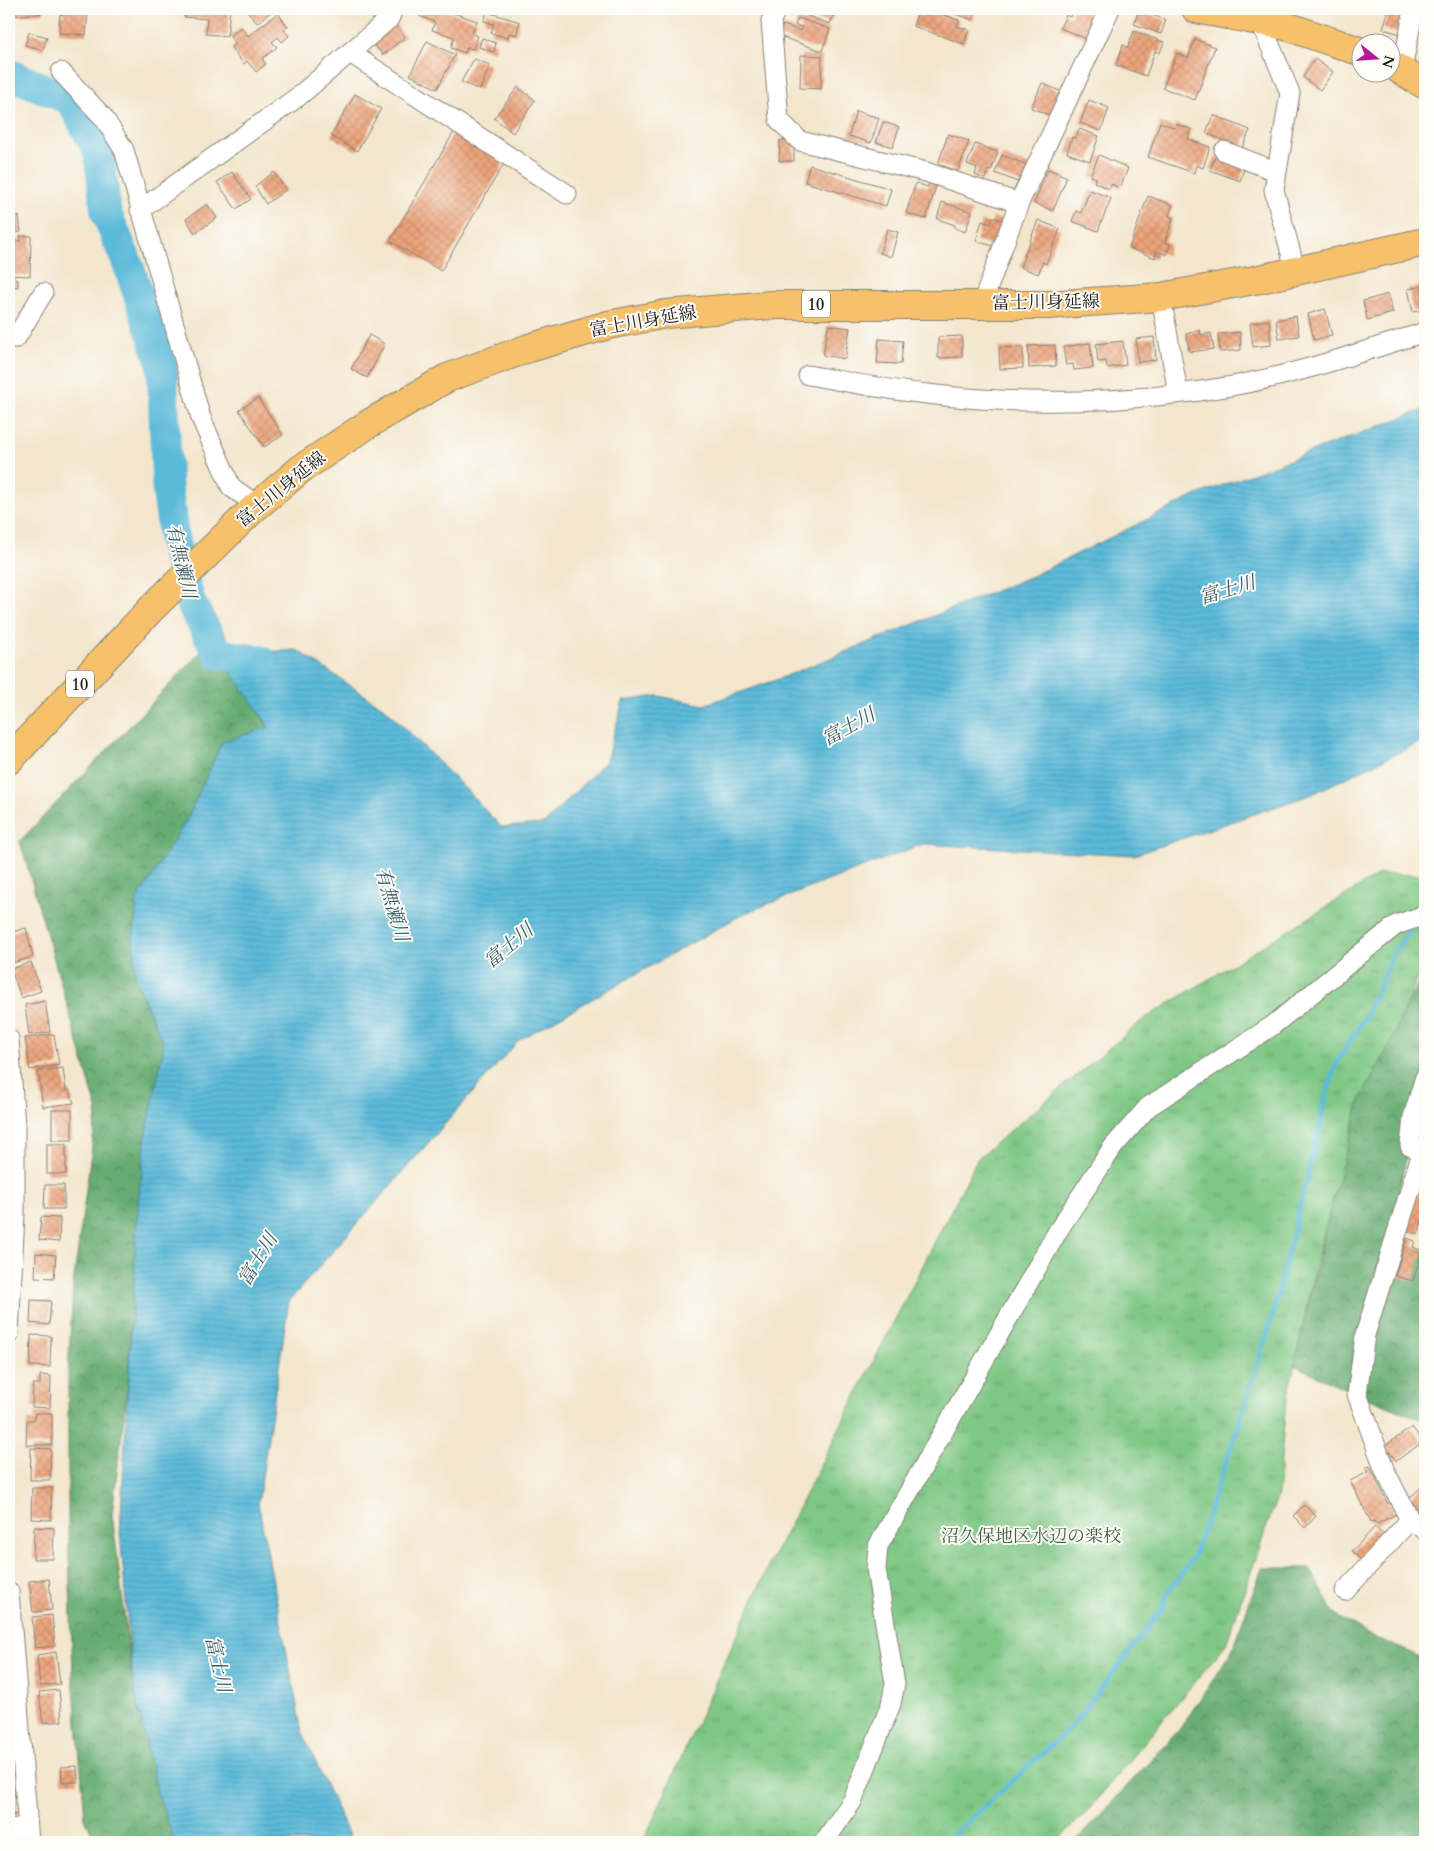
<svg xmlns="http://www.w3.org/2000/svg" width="1434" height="1851" font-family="Cardo,'Noto Serif JP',serif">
<defs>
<pattern id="forest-crowns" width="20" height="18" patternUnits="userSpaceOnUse" patternTransform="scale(1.25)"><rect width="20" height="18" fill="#66ac72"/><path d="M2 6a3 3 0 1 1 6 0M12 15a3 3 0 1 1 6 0" fill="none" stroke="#538b5d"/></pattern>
<pattern id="park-tufts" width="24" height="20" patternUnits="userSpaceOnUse" patternTransform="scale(1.25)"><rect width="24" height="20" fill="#7ec784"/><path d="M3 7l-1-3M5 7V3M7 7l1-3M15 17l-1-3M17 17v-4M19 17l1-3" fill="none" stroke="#6caa71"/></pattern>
<pattern id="water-rules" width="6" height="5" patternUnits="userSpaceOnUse" patternTransform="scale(1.25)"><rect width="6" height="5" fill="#5bbad9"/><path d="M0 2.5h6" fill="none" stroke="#4f9fba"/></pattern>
<pattern id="building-cross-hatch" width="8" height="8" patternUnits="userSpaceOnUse" patternTransform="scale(1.25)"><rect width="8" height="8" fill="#eca47d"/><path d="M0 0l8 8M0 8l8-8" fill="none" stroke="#ca8d6b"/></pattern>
</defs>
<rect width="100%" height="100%" fill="#fdfcf7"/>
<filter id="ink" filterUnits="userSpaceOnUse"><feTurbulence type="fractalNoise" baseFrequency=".02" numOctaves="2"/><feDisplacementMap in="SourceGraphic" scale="10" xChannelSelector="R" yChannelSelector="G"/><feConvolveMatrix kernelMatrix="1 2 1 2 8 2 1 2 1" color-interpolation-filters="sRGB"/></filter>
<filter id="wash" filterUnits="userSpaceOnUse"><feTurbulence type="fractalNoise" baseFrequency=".0096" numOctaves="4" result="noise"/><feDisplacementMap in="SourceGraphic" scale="20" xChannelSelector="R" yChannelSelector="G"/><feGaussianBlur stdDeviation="1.12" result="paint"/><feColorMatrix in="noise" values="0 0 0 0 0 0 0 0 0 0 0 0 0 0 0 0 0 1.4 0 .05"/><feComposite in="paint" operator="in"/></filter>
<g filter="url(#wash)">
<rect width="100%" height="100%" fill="#f3e6cd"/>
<g fill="url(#forest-crowns)" stroke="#416447">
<path d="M212,640L269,728L136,981L164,1045L134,1276L128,1383L112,1514L133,1684L175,1842H95L85,1818L73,1677L68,1525V1374L73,1285L97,1109L20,841Z"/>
<path d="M1423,973H1425V1077L1388,1238L1425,1251V1421L1357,1394L1294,1365L1328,1217L1360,1100Z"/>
<path d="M1262,1568H1310L1336,1616L1372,1636L1425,1659V1842H1075L1179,1730L1230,1655Z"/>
</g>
<path fill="url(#park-tufts)" stroke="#4d7250" d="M1380,874L1425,875V973H1419L1390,1044L1360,1100L1316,1262L1285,1411L1278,1494L1226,1644L1084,1815L1055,1842H643L767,1569L978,1158L1144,1019Z"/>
<path fill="url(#water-rules)" stroke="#3c6b7a" d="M1425,409V740L1310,795L1134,855L923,844L745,913L519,1040L289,1301L258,1503L302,1732L352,1842H175L157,1792L133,1684L120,1532L138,1203L145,1141L164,1045L136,981L133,940L137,900L188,817L222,742L269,727L219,654L297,650L387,710L457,780L501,827L544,824L606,761L623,701L658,696L704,705L776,680L1032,576L1199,494Z"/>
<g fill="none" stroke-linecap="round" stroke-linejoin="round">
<path stroke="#5bbad9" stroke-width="5" d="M946,1842L1071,1727L1163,1608L1166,1595L1193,1558L1240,1421L1272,1318L1320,1126L1324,1103L1336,1064L1367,1014L1393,954L1412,926"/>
<path stroke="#5bbad9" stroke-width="31" d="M9,74L71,100L99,153L106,212L129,267L162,364L167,487L174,540L190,602L219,654L261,661"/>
</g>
<g id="blocks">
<g fill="url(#building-cross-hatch)">
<path d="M12,9H44V13L13,16Z"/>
<path d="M65,9H88L86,35L59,33L60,14L64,15Z"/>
<path d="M168,9H230L227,36L206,34L207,19L184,17L185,12Z"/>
<path d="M246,9H272L273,10L257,23Z"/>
<path d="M413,9H441L477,21L472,34L478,36L473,49L467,47L465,53L451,48L454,37L432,30L435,22L419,16L421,12Z"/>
<path d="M810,9H836L830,24L808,16Z"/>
<path d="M919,9H927L959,20L957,26L969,30L964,44L913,26Z"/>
<path d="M946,9H976L973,20L945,11Z"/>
<path d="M1073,9H1099L1087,39L1060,28L1066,15L1070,17Z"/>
<path d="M1389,9H1408L1401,34L1383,29Z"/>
<path d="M1139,10L1166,20L1161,34L1134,24Z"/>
<path d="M487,12L520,22L516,35L509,33L508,38L491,33L494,24L484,21Z"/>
<path d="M278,13L288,27L284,30L289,36L282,42L278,37L272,42L277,47L262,59L266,64L256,72L247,61L244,64L231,48L236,44L230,36L241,27L248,36Z"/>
<path d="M798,18L830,29L822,51L779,36L783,25L801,31L802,27L795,25Z"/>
<path d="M395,24L405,37L383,55L373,43Z"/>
<path d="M1134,31L1164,42L1160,53L1155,51L1146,76L1116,65L1123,45L1128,47Z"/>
<path d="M29,32L47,37L43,50L25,45Z"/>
<path d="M482,38L496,43L494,52L479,47Z"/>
<path d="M1195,39L1215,47L1195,100L1163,88L1177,53L1188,58Z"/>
<path d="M427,41L455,55L437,89L410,75Z"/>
<path d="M801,55L822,56L821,89L800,88Z"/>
<path d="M474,59L490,65L480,90L461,82Z"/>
<path d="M1315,59L1333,72L1320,90L1303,77Z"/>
<path d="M1042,83L1062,92L1052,116L1031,108Z"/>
<path d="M518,87L535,100L513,133L494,118Z"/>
<path d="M355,94L381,109L357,151L331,136Z"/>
<path d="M1089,100L1109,108L1101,131L1080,123Z"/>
<path d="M856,111L879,118L871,143L849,136Z"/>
<path d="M1213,115L1250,130L1242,148L1206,133Z"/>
<path d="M883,122L899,127L893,147L876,142Z"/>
<path d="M1160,122L1175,128L1176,124L1191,129L1188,139L1210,147L1203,168L1196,165L1194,173L1148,157Z"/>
<path d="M1079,129L1099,136L1090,161L1067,153L1072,137L1076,138Z"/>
<path d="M455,130L506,160L441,271L390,241Z"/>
<path d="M948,134L969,141L958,171L938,164Z"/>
<path d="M780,140L794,141V161H779Z"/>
<path d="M975,144L998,152L991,171L988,170L985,179L975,175L977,168L967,164Z"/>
<path d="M1002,155L1030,166L1023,184L995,173Z"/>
<path d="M1099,155L1128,168L1120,188L1111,184L1109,189L1094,182L1096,178L1090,176Z"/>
<path d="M1215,157L1244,169L1240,181L1210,170Z"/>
<path d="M810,165L891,189L886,206L805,182Z"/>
<path d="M1048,169L1067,177L1053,211L1034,203Z"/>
<path d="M232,172L251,199L236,209L217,182Z"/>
<path d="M274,172L286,190L266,204L255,186Z"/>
<path d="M930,180L937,183L926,219L906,213L916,183L928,187Z"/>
<path d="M1090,190L1111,198L1098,231L1072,221L1076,211L1081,213Z"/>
<path d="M1148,196L1173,205L1169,216L1173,218L1165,242L1170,244L1167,255L1157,251L1155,258L1129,248Z"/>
<path d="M942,202L972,212L965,232L955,228V225L937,219Z"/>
<path d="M207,204L217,218L195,233L186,219Z"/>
<path d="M19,216L21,232L9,233V217Z"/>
<path d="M993,217L1002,220L993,246L976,241L982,221L991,224Z"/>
<path d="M1038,220L1060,229L1046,264L1043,262L1038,274L1020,267Z"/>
<path d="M887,229L898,232L891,257L880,253Z"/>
<path d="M20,236H31L30,276L9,275V240L21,241Z"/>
<path d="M9,279L18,280V287L9,286Z"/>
<path d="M1422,286L1425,310L1413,312L1408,289Z"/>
<path d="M1388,294L1393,313L1367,320L1363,301Z"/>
<path d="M1325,309L1332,335L1314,340L1308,314Z"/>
<path d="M1296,316L1299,336L1279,339L1276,320Z"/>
<path d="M1269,320L1271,345L1253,347L1250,323Z"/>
<path d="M828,325L850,328L845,359L823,355Z"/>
<path d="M1200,330L1201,335L1211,333L1214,349L1190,352L1186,334Z"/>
<path d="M1240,332L1241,350L1220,352L1218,334Z"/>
<path d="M369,335L385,344L367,378L351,369Z"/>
<path d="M962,336V357L938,358V337Z"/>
<path d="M1154,337L1156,360L1138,362L1136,339Z"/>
<path d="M879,339L903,341L901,364L877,363Z"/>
<path d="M1123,341L1126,365L1107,368L1106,361L1098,362L1096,344Z"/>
<path d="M1090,343L1093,368L1074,370L1073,364L1066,365L1063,347Z"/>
<path d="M1055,345L1056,366L1029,368L1028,346Z"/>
<path d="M1023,347V368L1000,369L999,348Z"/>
<path d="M258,398L283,435L264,447L239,410Z"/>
<path d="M26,928L33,957L9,964V933Z"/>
<path d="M31,962L41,991L21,998L11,969Z"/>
<path d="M45,1001L50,1032L29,1035L25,1005Z"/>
<path d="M54,1034L59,1065L30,1070L25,1038Z"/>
<path d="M63,1068L66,1091L69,1090L74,1103L43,1107L38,1071Z"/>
<rect x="52" y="1110" width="20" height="30"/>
<rect x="47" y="1144" width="19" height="30"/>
<path d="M45,1185H64V1209H44Z"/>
<path d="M1420,1185L1425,1187L1423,1197L1425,1198V1214L1418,1234L1406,1230Z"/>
<path d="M41,1217L60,1218L59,1242L39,1240Z"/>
<path d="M1407,1238L1415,1241L1413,1247L1423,1251L1413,1281L1395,1276Z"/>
<path d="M36,1253L56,1255L54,1278L35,1277Z"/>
<path d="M31,1300L51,1301L49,1325L30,1323Z"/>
<path d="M31,1335L51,1336L50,1367L30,1366Z"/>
<path d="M40,1375L51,1376L50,1408L32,1407L33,1384H40Z"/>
<path d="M35,1413H52V1445H26L27,1420H34Z"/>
<path d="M1412,1427L1423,1442L1396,1461L1385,1446Z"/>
<path d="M31,1448L51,1449L50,1480H30Z"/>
<path d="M1370,1466L1388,1504L1390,1502L1396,1514L1377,1524L1374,1521L1371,1522L1350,1481L1368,1472L1365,1468Z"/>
<path d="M1421,1487L1425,1489V1516L1409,1499Z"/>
<path d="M32,1488H52L51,1520L31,1519Z"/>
<path d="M1304,1505L1316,1516L1305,1528L1293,1516Z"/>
<path d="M34,1527L54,1528L53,1559H33Z"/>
<path d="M1375,1527L1386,1537L1362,1561L1352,1551Z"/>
<path d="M49,1579L52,1610L33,1612L29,1581Z"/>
<path d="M52,1615L55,1646L35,1648L32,1617Z"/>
<path d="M56,1652L60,1684L40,1686L37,1655Z"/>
<path d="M59,1690L62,1721L43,1723L39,1692Z"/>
<path d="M14,1743L15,1775H9V1744Z"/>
<path d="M77,1766L78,1782H62L61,1767Z"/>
<path d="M9,1787H13L18,1814L9,1815Z"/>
</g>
</g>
</g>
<g filter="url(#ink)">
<use href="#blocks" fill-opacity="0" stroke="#888174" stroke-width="1"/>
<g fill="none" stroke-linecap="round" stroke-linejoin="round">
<g stroke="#888174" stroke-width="21">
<g id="minor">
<path d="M776,9L771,21L779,120L800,141L926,172L1019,203"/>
<path d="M1260,21L1290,93L1274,190L1296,272"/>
<path d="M350,53L567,194"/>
<path d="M1402,69L1414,9"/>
<path d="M61,72L104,118L124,150L201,418L231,487L257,505"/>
<path d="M1224,151L1275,171"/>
<path d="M140,210L299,96L389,19L393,9"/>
<path d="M1161,297L1178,393"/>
<path d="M982,304L1019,203L1110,9"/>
<path d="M9,338H16L43,293"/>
<path d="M808,375C848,382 887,390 927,394C1025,406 1136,403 1232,386C1298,374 1362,352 1425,332"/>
<path d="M9,1039L15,1126V1214L9,1334"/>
<path d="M1425,1077L1413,1117L1410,1146L1425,1151"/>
<path d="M1423,1149L1365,1335L1357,1394L1385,1471L1410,1520L1425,1530"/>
<path d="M1345,1591L1410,1520"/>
<path d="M9,1592L29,1842"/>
<path d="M9,1829L27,1827"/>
<path d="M824,1842L853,1800L891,1704L895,1684L876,1569L878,1546L1059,1229L1113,1147L1148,1107L1272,1026L1396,925L1425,915"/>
</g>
</g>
<g stroke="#888174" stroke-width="30">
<g id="primary">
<path d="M1196,9L1286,26L1362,52"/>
<path d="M1392,65L1425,85"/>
<path d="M9,760L152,608L252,510L301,469L370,423L447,378L529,348L608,325L666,314L771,305H1047L1161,297L1260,279L1425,242"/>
</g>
</g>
<use href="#minor" stroke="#fff" stroke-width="19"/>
<use href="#primary" stroke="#f6c16b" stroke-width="28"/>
</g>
</g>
<g text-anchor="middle" stroke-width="4" stroke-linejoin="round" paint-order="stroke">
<g fill="#fdfcf7" stroke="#605f5e" stroke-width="1">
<rect x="802" y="290.5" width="28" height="27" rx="4"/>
<rect x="66" y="670.5" width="28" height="27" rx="4"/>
</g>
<g font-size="16" font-weight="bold" fill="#1c1c1c">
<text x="816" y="310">10</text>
<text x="80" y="690">10</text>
</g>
<g font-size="18" fill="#1c1c1c" stroke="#fdfcf7">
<text transform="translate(1046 302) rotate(-1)" y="6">富士川身延線</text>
<text transform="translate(643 321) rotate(-10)" y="6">富士川身延線</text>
<text transform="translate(281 489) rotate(-39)" y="6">富士川身延線</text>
</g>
<g font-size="18" fill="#436046" stroke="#fdfcf7">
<text x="1031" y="1542">沼久保地区水辺の楽校</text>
</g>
<g font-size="19" font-style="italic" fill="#355b68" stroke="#fdfcf7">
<text transform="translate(182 561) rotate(77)" y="7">有無瀬川</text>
<text transform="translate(1227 589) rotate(-17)" y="7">富士川</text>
<text transform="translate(848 726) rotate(-29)" y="7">富士川</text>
<text transform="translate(393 904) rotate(74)" y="7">有無瀬川</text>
<text transform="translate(508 945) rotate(-40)" y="7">富士川</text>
<text transform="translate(257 1259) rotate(-59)" y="7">富士川</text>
<text transform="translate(219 1664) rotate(77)" y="7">富士川</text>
</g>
</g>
<rect width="1434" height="1851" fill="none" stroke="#fdfcf7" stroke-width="30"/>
<g transform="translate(1376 58) rotate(107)"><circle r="24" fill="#fdfcf7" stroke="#a3a29f"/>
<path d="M0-4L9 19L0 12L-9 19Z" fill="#b5179e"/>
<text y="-8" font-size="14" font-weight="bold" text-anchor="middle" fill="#1c1c1c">N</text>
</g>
</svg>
